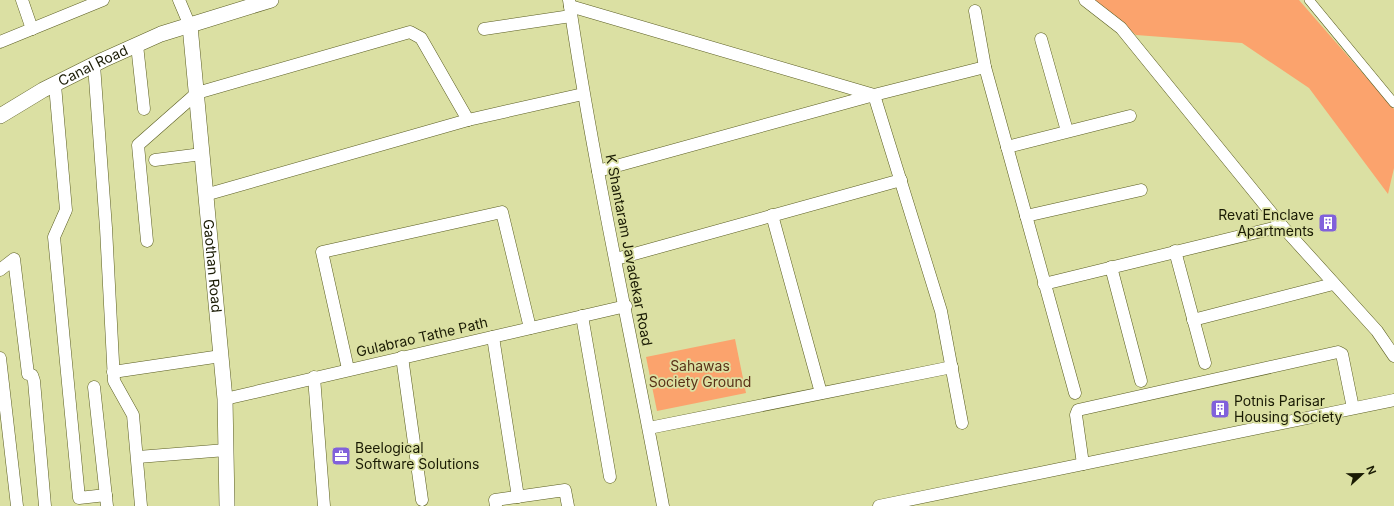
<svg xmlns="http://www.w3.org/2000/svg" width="1394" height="506" font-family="Inter,sans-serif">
<rect width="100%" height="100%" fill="#dbe0a3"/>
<g fill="#fba36d">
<path d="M1095,0H1299L1394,109V168L1388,194L1309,88L1242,43L1136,35Z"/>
<path d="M735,339L746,393L657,411L646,357Z"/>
</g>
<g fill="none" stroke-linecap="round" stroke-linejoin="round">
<g stroke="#5a5d22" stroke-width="10">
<path id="pedestrian" d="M1309,0L1394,103"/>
</g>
<g stroke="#5a5d22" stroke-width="13">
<g id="minor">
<path d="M22,0L32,29"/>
<path d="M179,0L190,26"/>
<path d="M569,0C594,170 632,337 663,506"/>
<path d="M1085,0L1121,28L1282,226L1377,331L1394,356"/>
<path d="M570,6L874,95L985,67"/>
<path d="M975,11L985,67L1075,393"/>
<path d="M484,29L571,16"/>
<path d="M1041,39L1067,131"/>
<path d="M0,42L103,0"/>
<path d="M137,45L144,109"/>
<path d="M94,65L106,228L114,381L133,415L141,506"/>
<path d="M55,85L66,210L54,237L79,498L106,495"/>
<path d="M1007,147L1130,116"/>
<path d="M155,160L202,154"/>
<path d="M598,171L874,95L941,311L962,423"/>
<path d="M205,195L468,120L583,94"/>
<path d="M772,215L821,393"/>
<path d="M1026,216L1141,190"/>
<path d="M147,241L138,145L197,93L410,32L421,38L468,120"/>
<path d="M1175,251L1205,363"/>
<path d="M616,259L901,180"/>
<path d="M1111,267L1141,381"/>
<path d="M0,270L14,259L28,374L32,375L34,381L45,506"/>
<path d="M1044,284L1282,226"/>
<path d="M582,316L610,477"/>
<path d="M1193,320L1333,284"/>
<path d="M493,337L518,497"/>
<path d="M402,357L422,500"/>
<path d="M0,358L17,506"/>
<path d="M348,369L322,252L502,212L530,328"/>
<path d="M113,372L221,356"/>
<path d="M314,377L324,506"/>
<path d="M94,387L107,506"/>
<path d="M225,399L626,306"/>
<path d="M649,428L952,367"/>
<path d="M138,457L226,450"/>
<path d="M1083,464L1076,415L1078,410L1338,352L1342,354L1353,408"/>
<path d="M496,506L495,500L565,490L568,506"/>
<path d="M879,506L1394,400"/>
</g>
</g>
<g stroke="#5a5d22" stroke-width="16">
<g id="tertiary">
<path id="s1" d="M190,26L225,399L227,506"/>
<path id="s2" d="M0,116L43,90L103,60L161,34L271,0"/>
</g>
</g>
<use href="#pedestrian" stroke="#fff" stroke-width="9"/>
<use href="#minor" stroke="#fff" stroke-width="12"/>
<use href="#tertiary" stroke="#fff" stroke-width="15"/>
</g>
<defs>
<g id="building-square" transform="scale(1)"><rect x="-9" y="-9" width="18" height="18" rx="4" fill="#8161db" stroke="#dbe0a3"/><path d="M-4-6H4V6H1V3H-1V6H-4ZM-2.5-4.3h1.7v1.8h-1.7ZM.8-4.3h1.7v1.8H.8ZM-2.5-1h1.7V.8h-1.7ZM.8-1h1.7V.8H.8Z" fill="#fff"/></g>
<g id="office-square" transform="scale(1)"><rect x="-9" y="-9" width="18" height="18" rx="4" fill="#8161db" stroke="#dbe0a3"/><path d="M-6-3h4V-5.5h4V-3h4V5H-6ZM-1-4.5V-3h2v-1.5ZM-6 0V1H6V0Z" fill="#fff"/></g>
</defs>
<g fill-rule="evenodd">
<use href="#building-square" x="1328" y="223"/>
<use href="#building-square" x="1220" y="409"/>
<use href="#office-square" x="341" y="456"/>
</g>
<g text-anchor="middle" stroke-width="3.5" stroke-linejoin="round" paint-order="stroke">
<g font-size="14" fill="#1a1b04" stroke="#dbe0a3">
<text dy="5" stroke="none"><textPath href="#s2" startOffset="106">Canal Road</textPath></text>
<text transform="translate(629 250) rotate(79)" y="5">K Shantaram Javadekar Road</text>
<text dy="5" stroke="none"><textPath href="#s1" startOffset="241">Gaothan Road</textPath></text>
<text transform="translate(422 337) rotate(-13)" y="5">Gulabrao Tathe Path</text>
</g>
<g font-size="14" fill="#1a1b04" stroke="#dbe0a3" text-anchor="start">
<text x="1314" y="220" text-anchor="end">Revati Enclave<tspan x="1314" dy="16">Apartments</tspan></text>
<text x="1234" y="406">Potnis Parisar<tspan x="1234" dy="16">Housing Society</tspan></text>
<text x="355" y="453">Beelogical<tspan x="355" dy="16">Software Solutions</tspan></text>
</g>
<g font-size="14" fill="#5a3117" stroke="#dbe0a3">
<text x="700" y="371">Sahawas<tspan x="700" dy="16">Society Ground</tspan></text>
</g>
</g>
<g transform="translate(1362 474) rotate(68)" stroke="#dbe0a3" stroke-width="3" paint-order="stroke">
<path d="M0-3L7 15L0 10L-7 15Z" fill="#1a1b04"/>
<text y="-6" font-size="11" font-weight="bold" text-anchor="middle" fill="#1a1b04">N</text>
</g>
</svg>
